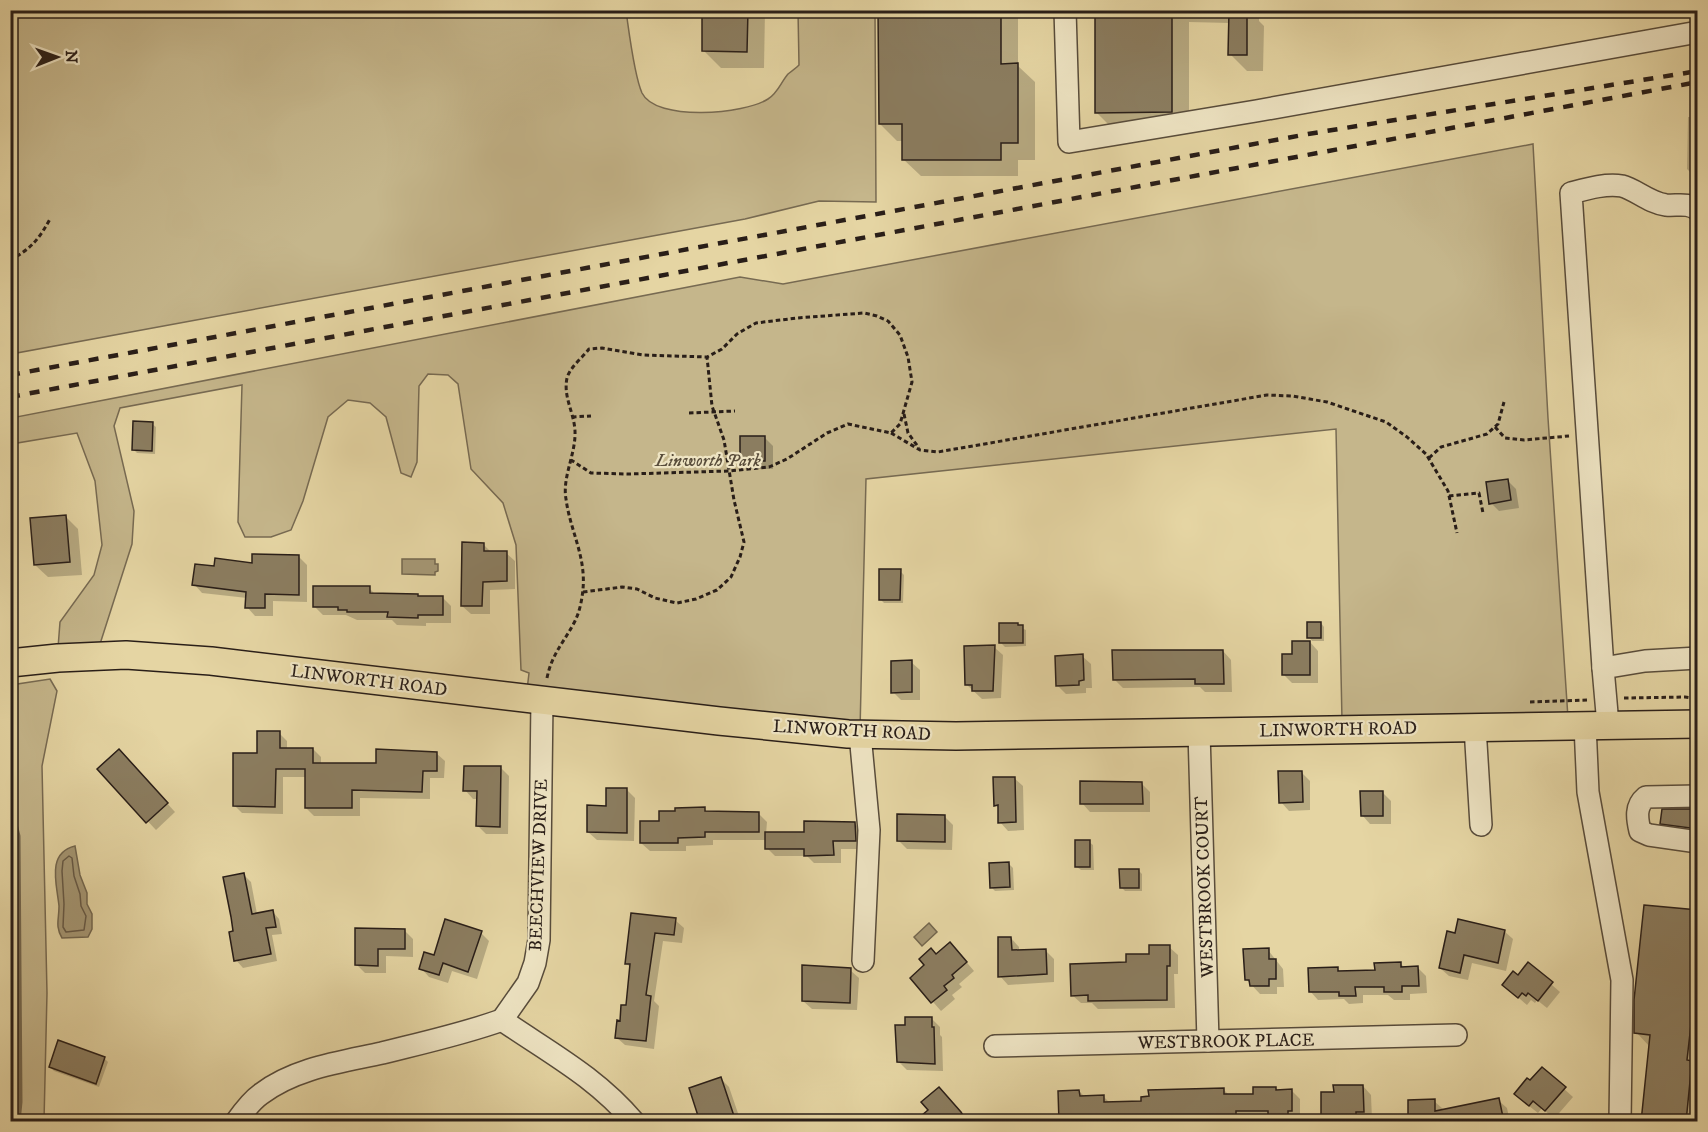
<svg xmlns="http://www.w3.org/2000/svg" width="1708" height="1132" font-family="'IM FELL DW Pica',serif">
<rect width="100%" height="100%" fill="#e5d5a3"/>
<filter id="stains"><feTurbulence type="fractalNoise" baseFrequency=".00333" numOctaves="4"/><feColorMatrix values="0 0 0 0 .2 0 0 0 0 .09 0 0 0 0 .02 0 0 0 .5 -.17"/></filter>
<radialGradient id="worn" r=".72"><stop offset=".6" stop-color="#630" stop-opacity="0"/><stop offset="1" stop-color="#630" stop-opacity=".3"/></radialGradient>
<g fill="#c5b68b" stroke="#776a52" stroke-width="1.5">
<path d="M11,10L626,11C629,31 634,75 642,93C656,122 745,114 768,99C778,93 781,82 788,74C792,71 796,68 799,65L798,11H875L876,202L819,201L745,219L11,354Z"/>
<path d="M1533,144L1548,418L1568,718L1342,721L1336,429L866,479L860,730L527,690L529,673L521,670L516,545L503,503L471,469L458,384L448,375L428,374L419,386L417,462L411,477L401,473L386,417L370,403L348,400L328,417L303,501L291,530L271,537H245L238,522L242,385L120,408L114,426L134,511L132,544L100,644L58,648L60,622L94,575L102,545L95,481L77,433L11,444V418L740,277L783,284Z"/>
<path d="M50,679L57,691L42,766L47,993L44,1121H11V685Z"/>
</g>
<g fill="#a59774" stroke="#73674f" stroke-width="1.5">
<path d="M402,559H435V564H438V571L435,572V575L402,574Z"/>
<path d="M75,846L80,875L87,893V904L92,914V929L88,937L62,938C55,926 59,920 59,906C57,885 46,853 75,846Z"/>
<path d="M929,923L937,932L922,946L914,937Z"/>
</g>
<g fill="#0003">
<path d="M704,10H765L764,68H721L703,50Z"/>
<path d="M880,10H1018V66L1035,82V160H1018V176H921L903,159V141H897L880,124Z"/>
<path d="M1096,10H1259V21L1264,26L1263,71H1247L1230,54V23L1189,22V129H1113L1096,112Z"/>
<path d="M1688,117H1698V180L1687,169Z"/>
<path d="M152,424L156,427L155,454L137,453L134,450Z"/>
<path d="M764,437L773,446V469H750L742,460Z"/>
<path d="M1507,480L1516,489L1519,508L1499,511L1491,503Z"/>
<path d="M65,516L78,529L82,575L48,577L35,565Z"/>
<path d="M483,544L492,553H506L515,561V589L490,590V614H471L462,606Z"/>
<path d="M299,557L307,565V602L273,601V616H255L247,607V598L202,593L194,584L216,568L254,565Z"/>
<path d="M900,571L904,575L903,603H884L880,599Z"/>
<path d="M10,575L13,578L18,601L10,602Z"/>
<path d="M369,588L376,595L443,598L451,606V623H426V626L397,625L392,620H357L346,615H323L314,606Z"/>
<path d="M1321,623L1324,627V641H1312L1309,637Z"/>
<path d="M1019,627L1026,630V646L1005,647L1001,643Z"/>
<path d="M1310,642L1318,651V683H1292L1283,674L1293,656Z"/>
<path d="M994,647L1003,655L1001,698L982,699L966,684Z"/>
<path d="M1223,651L1231,660L1232,692H1205L1200,687L1123,688L1114,679Z"/>
<path d="M1082,656L1091,664L1092,688H1086V693L1066,694L1057,685Z"/>
<path d="M911,662L920,670V700H901L893,692Z"/>
<path d="M279,733L287,741V749H313L321,757V764H377L436,753L445,761L444,778H430V799L360,798V816H314L306,808V777H283V814L242,813L234,805L258,755Z"/>
<path d="M127,759L175,812L156,830L99,769Z"/>
<path d="M501,768L509,776L508,834H486L478,826L479,799H473L465,790Z"/>
<path d="M1301,772L1310,781V810L1289,811L1281,802Z"/>
<path d="M1014,778L1023,786L1024,830L1008,831L1000,822L999,809L996,805Z"/>
<path d="M1142,784L1150,792V812H1090L1082,803Z"/>
<path d="M627,790L635,798L634,841L597,840L588,832Z"/>
<path d="M1383,793L1391,801V824H1370L1362,815Z"/>
<path d="M704,809L708,813H758L767,822L766,834H806L855,824L863,832V849H841V863H814L807,856H775L767,848V840H713V845L686,846V851H650L641,843L660,822Z"/>
<path d="M1698,810V843L1679,841L1662,823Z"/>
<path d="M944,816L953,825L952,850L907,849L899,841Z"/>
<path d="M1089,842L1093,845L1094,870H1081L1077,867Z"/>
<path d="M1009,864L1013,868L1014,890L995,891L991,887Z"/>
<path d="M1138,870L1142,874V891H1125L1121,887Z"/>
<path d="M244,875L251,882L257,914L272,911L279,919L282,934L272,935L277,961L243,968L236,960L235,933Z"/>
<path d="M1698,912V1122H1643L1650,1047L1636,1032Z"/>
<path d="M633,914L675,920L684,928L682,943L663,941L654,1001L659,1006L654,1049L625,1045L616,1037L627,1007L631,968L626,963Z"/>
<path d="M357,930H404L413,939V957L386,956V973H365L357,965Z"/>
<path d="M1504,931L1513,939L1506,971L1472,963L1468,980L1449,976L1440,968L1456,935Z"/>
<path d="M481,933L489,941L477,979L452,971L448,983L429,977L421,968L434,957Z"/>
<path d="M1011,938L1019,947V951L1045,950L1054,959V982L1008,985L1000,976Z"/>
<path d="M1169,947L1178,955V974H1174L1175,1008L1098,1009L1092,1003H1081L1072,995L1127,963Z"/>
<path d="M1268,950L1283,969L1284,987H1277V994H1260L1246,979Z"/>
<path d="M958,952L974,971L959,984L962,987L952,995L955,999L941,1011L912,978L936,956Z"/>
<path d="M1401,964L1405,968H1418L1426,976L1427,993L1410,994V1000H1394L1388,995H1363V1003L1349,1004L1344,999L1318,1000L1310,991L1337,969L1341,972L1376,971Z"/>
<path d="M1528,964L1560,992L1547,1008L1537,1000L1535,1003L1531,1000L1527,1005L1504,985L1518,978Z"/>
<path d="M850,970L859,978L857,1010L812,1009L803,1001Z"/>
<path d="M931,1018L940,1027V1035L942,1037L943,1071L907,1070L898,1061L907,1027Z"/>
<path d="M104,1058L108,1062L99,1087L54,1071L50,1067Z"/>
<path d="M1542,1069L1573,1097L1554,1119L1542,1108L1538,1113L1524,1102L1530,1082Z"/>
<path d="M721,1079L729,1087L741,1122H702Z"/>
<path d="M1363,1086L1371,1095L1372,1120L1326,1122L1323,1118L1335,1093Z"/>
<path d="M1275,1088L1278,1091H1292L1300,1099V1119H1296V1122H1269V1119H1244V1122H1060L1079,1091L1085,1097H1104L1110,1103H1142L1223,1089L1230,1096L1254,1095Z"/>
<path d="M1498,1100L1507,1108L1510,1122H1460Z"/>
<path d="M1434,1101L1443,1109V1122H1410Z"/>
<path d="M519,1116L532,1122H516Z"/>
<path d="M1024,1118H1042L1046,1122H1006L1024,1121Z"/>
</g>
<g fill="none" stroke-linecap="round" stroke-linejoin="round">
<path stroke="#675a46" stroke-width="1.5" d="M69,856L72,858L74,876L80,894L81,906L86,916L84,930L66,932L63,927L64,904L62,871L63,861Z"/>
<path stroke="#73674f" stroke-width="5" d="M10,804L18,836L20,1102L18,1122"/>
</g>
<g fill="#8b7d60" stroke="#291e18" stroke-width="1.5">
<path d="M702,10H748L747,52L702,51Z"/>
<path d="M878,10H1001V64L1018,63V143H1001V160H902V124H879Z"/>
<path d="M1095,10H1172V112L1095,113Z"/>
<path d="M1229,10H1247V55H1228Z"/>
<path d="M133,421L153,422L152,451L132,450Z"/>
<rect x="740" y="436" width="25" height="25"/>
<path d="M1508,479L1511,500L1489,504L1486,482Z"/>
<path d="M66,515L70,562L34,565L30,518Z"/>
<path d="M462,542L484,543V551H507V581L483,582L482,606H461Z"/>
<path d="M252,554L299,555V595L265,594V608H245L246,592L192,585L195,564L214,566L215,558L252,563Z"/>
<path d="M879,569H901L900,600H879Z"/>
<path d="M313,586H370V593L418,594V596H443V615H418V618L387,617L388,612H347V610H338V607H313Z"/>
<rect x="1307" y="622" width="14" height="16"/>
<path d="M999,623H1018V625H1023V643H999Z"/>
<path d="M1292,641H1310V675H1282V654H1292Z"/>
<path d="M995,645L993,691H972V685H965L964,646Z"/>
<path d="M1112,650H1223L1224,684H1195V679L1113,680Z"/>
<path d="M1083,654L1084,680L1079,681V685L1056,686L1055,656Z"/>
<path d="M912,660V692L891,693V661Z"/>
<path d="M257,731H280V748H313V763H376V749L437,752V771H423L422,792L352,790V808H305V769H276L275,807L233,806V753H257Z"/>
<path d="M119,749L168,803L146,823L97,769Z"/>
<path d="M464,766H501L500,827L476,826L477,791H463Z"/>
<path d="M1278,771H1302L1303,802L1279,803Z"/>
<path d="M993,777H1015L1016,822L998,823V805L994,806Z"/>
<path d="M1080,781L1142,782L1143,804H1080Z"/>
<path d="M606,788H627V833L587,832V805L606,806Z"/>
<path d="M1360,791H1383V816H1361Z"/>
<path d="M705,807V811L759,812V832H705V837L678,838V843H640V821H659V811H675V808Z"/>
<path d="M1662,809H1698V829L1660,824Z"/>
<path d="M897,814L945,815V842L897,841Z"/>
<path d="M804,821L855,822L856,841H833L834,855L804,856V849H765V832H804Z"/>
<rect x="1075" y="840" width="15" height="27"/>
<path d="M1009,862L1010,887L990,888L989,863Z"/>
<path d="M1119,869H1139V888H1120Z"/>
<path d="M244,873L252,914L273,910L276,927L266,928L271,954L234,961L229,932L233,931L231,917L223,877Z"/>
<path d="M1644,905L1698,910V962L1687,1060L1692,1061L1686,1122H1641L1650,1035L1634,1033V1000Z"/>
<path d="M631,913L676,918L674,935L655,933L646,995L651,996L646,1041L615,1038L617,1020L620,1021L621,1005H626L630,964H625Z"/>
<path d="M445,919L482,931L468,972L443,963L439,975L419,969L424,952L434,955Z"/>
<path d="M1458,919L1505,930L1498,963L1464,955L1460,973L1439,968L1447,931L1455,933Z"/>
<path d="M355,928L405,929V949H378V966L355,965Z"/>
<path d="M998,937H1011L1012,950L1046,949L1047,974L998,977Z"/>
<path d="M950,942L967,962L952,975L954,978L944,986L947,990L931,1003L910,978L924,965L919,959L931,948L936,954Z"/>
<path d="M1149,945H1170V966H1167V1000L1088,1001V995L1071,996L1070,964L1126,962V954H1149Z"/>
<path d="M1269,948V959H1276V979H1269V986H1250L1249,980H1245L1243,949Z"/>
<path d="M1401,962V967L1418,966L1419,986H1402V992H1384V987H1355L1356,996H1339V992H1309L1308,968L1338,967V971L1375,970L1374,963Z"/>
<path d="M1528,962L1553,982L1538,1001L1528,993L1526,996L1522,993L1518,998L1502,985L1513,971L1518,975Z"/>
<path d="M802,965L851,968L850,1003L802,1001Z"/>
<path d="M905,1017H932V1027H934L935,1064L897,1062L895,1025H905Z"/>
<path d="M58,1040L105,1057L96,1084L49,1067Z"/>
<path d="M1542,1067L1566,1087L1545,1111L1533,1101L1529,1106L1514,1094L1527,1078L1530,1080Z"/>
<path d="M721,1077L736,1122H700L689,1088Z"/>
<path d="M1333,1085H1363L1364,1112H1356V1118L1321,1119V1092H1334Z"/>
<path d="M939,1087L961,1112L967,1122H914L928,1110L921,1102Z"/>
<path d="M1253,1087H1276V1090L1292,1089V1111H1288V1122H1268V1111H1236V1119L1170,1122H1059L1058,1091L1079,1090L1080,1096L1104,1095V1102L1141,1101V1097L1149,1096L1148,1090L1224,1088V1094H1253Z"/>
<path d="M1499,1098L1504,1122H1408V1100L1435,1099V1111Z"/>
</g>
<g fill="none" stroke-linecap="round" stroke-linejoin="round">
<g stroke="#584c3b" stroke-width="24">
<g id="minor">
<path d="M1065,10L1069,142L1256,111L1698,32"/>
<path d="M1603,668L1571,193C1586,189 1606,183 1622,186C1635,189 1649,203 1666,205C1677,206 1688,202 1698,210"/>
<path d="M1585,725L1588,792L1622,980L1620,1122"/>
<path d="M1608,725L1603,668L1645,661L1698,658"/>
<path d="M1475,727L1481,825"/>
<path d="M1199,732L1208,1041"/>
<path d="M860,734L869,830L863,961"/>
<path d="M1698,796L1646,797C1635,806 1637,818 1640,831L1649,835L1698,842"/>
<path d="M502,1020L528,983L535,963L539,940L542,700"/>
<path d="M502,1020C550,1053 596,1077 634,1122"/>
<path d="M995,1046L1456,1035"/>
<path d="M236,1122C243,1112 251,1101 261,1094C295,1068 341,1062 382,1053C422,1043 463,1034 502,1020"/>
</g>
</g>
<g stroke="#291e18" stroke-width="30">
<path id="major" d="M10,663L58,658L126,655L211,661L719,721L848,734L956,736L1698,724"/>
</g>
<g stroke="#291e18" stroke-width="3" stroke-dasharray="4.5 3" stroke-linecap="butt">
<path d="M10,260C31,249 39,239 50,219"/>
<path d="M689,413L735,411"/>
<path d="M904,414L908,433L919,448"/>
<path d="M572,417L591,416"/>
<path d="M1495,427L1505,438L1524,440L1569,436"/>
<path d="M891,433L920,450L938,452L1267,395L1292,396L1327,402L1386,422L1407,437L1426,454L1448,491L1457,533"/>
<path d="M1429,458L1441,447L1487,434L1498,424L1504,402"/>
<path d="M1449,496L1479,493L1483,513"/>
<path d="M583,592L622,587L637,589L655,598L677,603L696,599L717,590L731,577L740,557L744,542L734,500L724,440L712,406L707,357"/>
<path d="M547,678C552,653 565,641 575,621C580,611 582,599 583,589C586,556 570,530 566,499C562,477 576,454 575,431C574,412 563,397 567,378C570,367 583,357 589,349L602,348L643,355L707,357L722,349L737,334L756,323L797,318L864,313L877,316L888,321L900,335L908,357L912,382L900,424L891,433L848,424L827,433L787,459L769,467L729,471L628,474L591,473L571,460"/>
<path d="M1624,698L1685,697L1698,699"/>
<path d="M1530,702L1588,700"/>
</g>
<use href="#minor" stroke="#eee4c3" stroke-width="21"/>
<use href="#major" stroke="#e5d5a3" stroke-width="27"/>
<g stroke="#291e18" stroke-width="4.5" stroke-dasharray="10 10" stroke-linecap="butt">
<path d="M10,375L1308,134L1698,71"/>
<path d="M10,397L1698,82"/>
</g>
</g>
<g text-anchor="middle" stroke-width="4.5" stroke-linejoin="round" paint-order="stroke">
<g font-size="18" font-style="italic" fill="#584c3a" stroke="#eee4c3">
<text x="708" y="466">Linworth Park</text>
</g>
<g font-size="18" fill="#291e18" stroke="#eee4c3">
<text transform="translate(369 680) rotate(7)" y="6">LINWORTH ROAD</text>
<text transform="translate(1338 729) rotate(-1)" y="6">LINWORTH ROAD</text>
<text transform="translate(852 730) rotate(3)" y="6">LINWORTH ROAD</text>
<text transform="translate(538 865) rotate(-88)" y="6">BEECHVIEW DRIVE</text>
<text transform="translate(1204 887) rotate(-92)" y="6">WESTBROOK COURT</text>
<text transform="translate(1226 1041) rotate(-1)" y="6">WESTBROOK PLACE</text>
</g>
</g>
<rect width="1708" height="1132" fill="none" stroke="#e5d5a3" stroke-width="36"/>
<rect x="12" y="12" width="1684" height="1108" fill="none" stroke="#291e18" stroke-width="3"/>
<rect x="18" y="18" width="1672" height="1096" fill="none" stroke="#291e18" stroke-width="1.5"/>
<g transform="translate(57 57) rotate(89)" stroke="#eee4c3" stroke-width="4.5" paint-order="stroke">
<path d="M0-4.5L10 22L0 15L-10 22Z" fill="#291e18"/>
<text y="-9" font-size="16" font-weight="bold" text-anchor="middle" fill="#291e18">N</text>
</g>
<rect width="100%" height="100%" filter="url(#stains)"/>
<rect width="100%" height="100%" fill="url(#worn)"/>
</svg>
